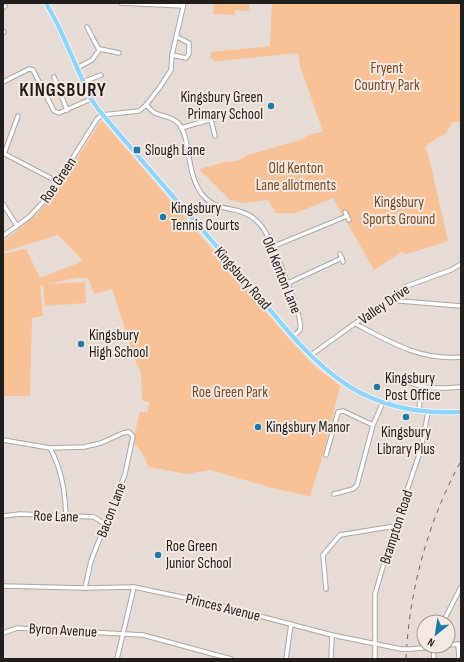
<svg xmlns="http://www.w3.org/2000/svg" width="464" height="662" font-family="'Sofia Sans Condensed',sans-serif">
<rect width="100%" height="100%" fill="#e7dcd5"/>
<g fill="#f9c196">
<path d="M214,3H249V11L235,10V15L213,14Z"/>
<path d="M272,3H461V122H453L446,133L428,144L425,149L428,153L448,241L407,254L401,252L374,270L333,198L296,213H276L268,200L244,203L230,200L199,169L225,162L237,161L248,155L300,140L311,134L323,132L300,66L298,53L220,61H215L209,57L211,56V52L270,46Z"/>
<path d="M100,122H103L290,340L314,366L340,386L322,459L310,496L276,489L210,470L187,474L149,467L141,451L133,441L140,412H147L150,403L142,400L141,372L136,363L112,289L94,294L88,278H77L47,284L85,282L86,303L45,306L43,285H40L43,316L32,318L30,396H3V254L26,249L40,278L83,261L58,235L3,252V242L36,215L44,206L64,180Z"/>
</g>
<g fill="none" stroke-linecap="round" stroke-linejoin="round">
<g stroke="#b0a69f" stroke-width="5.5">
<g id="minor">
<path d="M121,3L183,6"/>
<path d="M3,8L5,6"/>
<path d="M87,27L99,50"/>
<path d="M3,31L4,32"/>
<path d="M172,55L186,58L189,54V43L177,37"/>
<path d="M77,68L92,60L100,49L119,53"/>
<path d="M54,77L67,110"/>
<path d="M3,82L29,69L33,70L54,111L59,113L91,99"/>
<path d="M83,82L101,75"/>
<path d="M146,105C149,107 152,112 155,113C164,117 172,116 179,124C191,139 186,172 201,193C217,214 236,205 252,217C256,220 260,224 263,228C272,242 304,317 300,330L294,336"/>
<path d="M211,120L215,136"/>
<path d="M181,128L216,118"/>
<path d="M3,153L58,182"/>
<path d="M4,154L18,116"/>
<path d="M3,204L17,226"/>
<path d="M345,212L349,220"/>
<path d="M3,236L29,217L49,196L97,119L102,115L139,111L146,105L160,87L171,70L172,55L184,3"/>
<path d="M272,247L347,216"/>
<path d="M340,254L343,262"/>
<path d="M288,283L342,258"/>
<path d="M388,300L461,306"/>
<path d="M356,324C390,342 421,361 461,357"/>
<path d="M311,355L407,286L451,270L461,264"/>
<path d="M404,379C422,391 440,388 461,387"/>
<path d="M419,410L421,387"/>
<path d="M3,440L50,448L84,447L101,443L123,433L129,432L133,436L125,474L91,561L85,588"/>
<path d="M50,448C62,470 65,492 66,516"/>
<path d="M326,455L338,412L343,411L373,425"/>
<path d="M334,494L353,489L357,485L373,425L383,402"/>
<path d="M3,516L20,514L94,517L106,525"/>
<path d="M3,586L85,588L134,587L210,603L332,635L401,649"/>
<path d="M326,589L323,555L340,535L395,526"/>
<path d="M443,622L461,587"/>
<path d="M3,633L17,628L143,635L231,659"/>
<path d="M458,644L459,659"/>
<path d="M448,645L461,644"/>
<path d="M433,647L434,659"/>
<path d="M412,649L441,646"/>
<path d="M117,659L134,587"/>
<path d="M286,659L291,624"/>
<path d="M331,659L332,635"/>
<path d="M375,659V594L395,526L421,449L428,412"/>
</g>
</g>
<g stroke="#fff" stroke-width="6">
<path id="major" d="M46,3L58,25L91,99L98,109C142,162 188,213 233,265C269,307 303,357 350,387C383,407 423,414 461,412"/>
</g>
<use href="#minor" stroke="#fff" stroke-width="3.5"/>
<use href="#major" stroke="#91d5fa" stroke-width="4.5"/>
<path stroke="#716a66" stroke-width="1" stroke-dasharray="5 5" stroke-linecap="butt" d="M406,659C409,591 428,521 461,461"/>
<g stroke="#b0a69f" stroke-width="5.5" stroke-linecap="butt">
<path id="minor-bridge" d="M401,649H412"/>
</g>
<use href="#minor-bridge" stroke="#fff" stroke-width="3.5"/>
</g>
<g fill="#207aa8" stroke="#f4e9e2" stroke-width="1.5">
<circle cx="271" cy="106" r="4"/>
<rect x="133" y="146" width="8" height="8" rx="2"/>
<circle cx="163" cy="217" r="4"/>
<circle cx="81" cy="344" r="4"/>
<circle cx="377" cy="387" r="4"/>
<circle cx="406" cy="417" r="4"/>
<circle cx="258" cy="427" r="4"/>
<circle cx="158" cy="555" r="4"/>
</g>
<g text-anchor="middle" stroke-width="4" stroke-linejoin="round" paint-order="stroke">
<g font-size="15" fill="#7b4a21" stroke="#f4e9e2">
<text x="387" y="73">Fryent<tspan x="387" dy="17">Country Park</tspan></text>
<text x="296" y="173">Old Kenton<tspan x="296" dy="17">Lane allotments</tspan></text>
<text x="399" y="207">Kingsbury<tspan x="399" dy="17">Sports Ground</tspan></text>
<text x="230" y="397">Roe Green Park</text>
</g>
<g font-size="15" fill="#211e1b" stroke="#f4e9e2" text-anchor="start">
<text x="263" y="102" text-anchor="end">Kingsbury Green<tspan x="263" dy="17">Primary School</tspan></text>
<text x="145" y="155">Slough Lane</text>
<text x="171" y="213">Kingsbury<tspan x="171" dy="17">Tennis Courts</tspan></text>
<text x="89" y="340">Kingsbury<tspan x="89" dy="17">High School</tspan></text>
<text x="385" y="383">Kingsbury<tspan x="385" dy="17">Post Office</tspan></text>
<text x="266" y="432">Kingsbury Manor</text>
<text x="406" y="437" text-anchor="middle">Kingsbury<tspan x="406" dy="17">Library Plus</tspan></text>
<text x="166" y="551">Roe Green<tspan x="166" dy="17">Junior School</tspan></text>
</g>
<g font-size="15" fill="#211e1b" stroke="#f4e9e2">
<text transform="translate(58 180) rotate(-56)" y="5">Roe Green</text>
<text transform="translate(282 275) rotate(68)" y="5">Old Kenton Lane</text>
<text transform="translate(243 278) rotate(49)" y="5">Kingsbury Road</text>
<text transform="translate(384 304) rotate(-35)" y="5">Valley Drive</text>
<text transform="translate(111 510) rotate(-69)" y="5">Bacon Lane</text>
<text transform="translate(56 516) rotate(2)" y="5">Roe Lane</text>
<text transform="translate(396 527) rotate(-72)" y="5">Brampton Road</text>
<text transform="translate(223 607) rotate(14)" y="5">Princes Avenue</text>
<text transform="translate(63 630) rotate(3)" y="5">Byron Avenue</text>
</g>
<g font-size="19" font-weight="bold" letter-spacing="1" fill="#211e1b" stroke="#f4e9e2">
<text x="63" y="96">KINGSBURY</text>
</g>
</g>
<rect width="464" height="662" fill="none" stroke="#211e1b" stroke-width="8"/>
<g transform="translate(436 634) rotate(210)"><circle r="19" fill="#f4e9e2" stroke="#a09892"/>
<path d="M0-3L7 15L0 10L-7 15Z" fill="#207aa8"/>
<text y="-6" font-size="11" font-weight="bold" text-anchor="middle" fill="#211e1b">N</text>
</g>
</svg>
